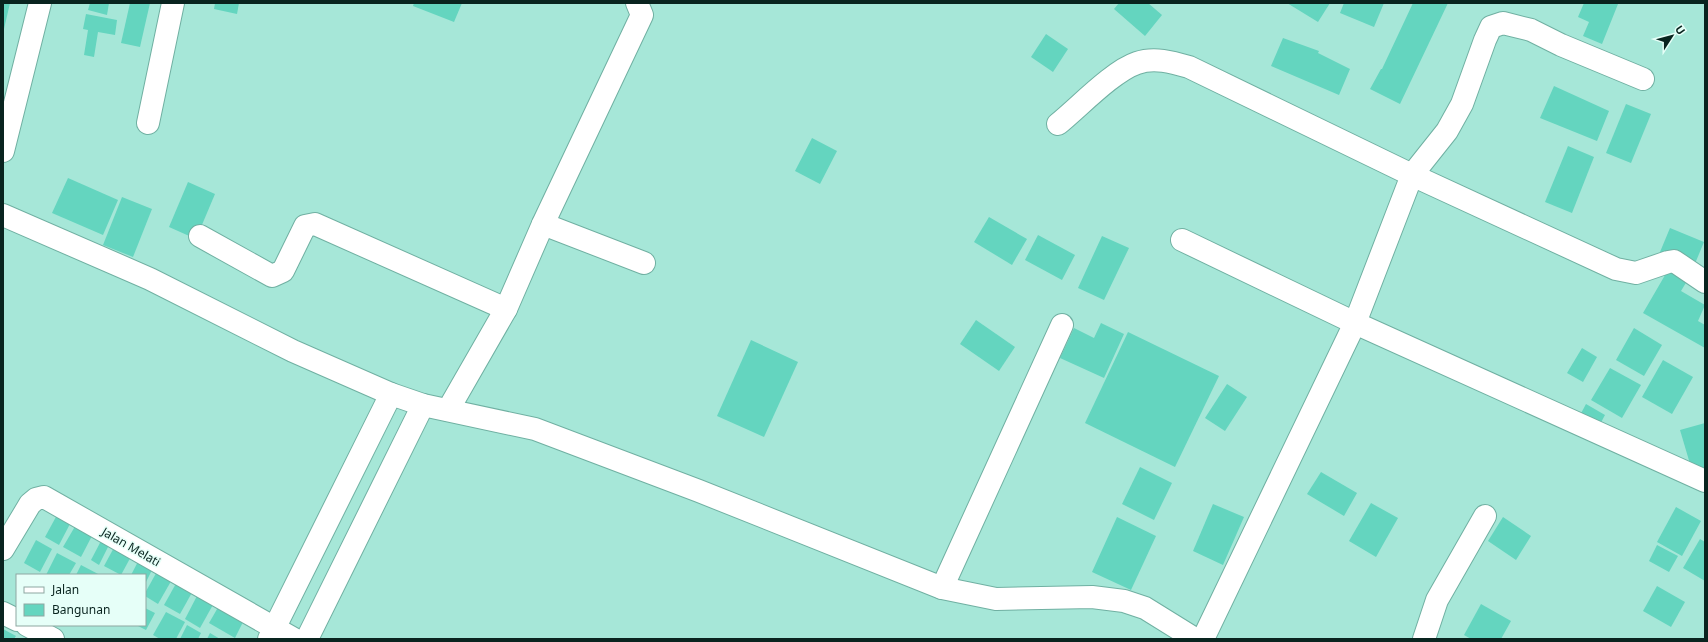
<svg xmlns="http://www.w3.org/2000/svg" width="1708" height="642" font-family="'Noto Sans',sans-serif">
<rect width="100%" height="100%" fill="#a6e7d8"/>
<g fill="#64d5bf">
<path d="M3,3H10L4,29H3Z"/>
<path d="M90,3H109L107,15L88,10Z"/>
<path d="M130,3H150L140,47L121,43Z"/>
<path d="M215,3H239L237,14L214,9Z"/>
<path d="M414,3H462L454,22L413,6Z"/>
<path d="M1119,3H1148L1162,15L1145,36L1114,9Z"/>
<path d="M1287,3H1330L1318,22Z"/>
<path d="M1344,3H1384L1374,27L1340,13Z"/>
<path d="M1413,3H1448L1400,104L1370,89L1381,69H1382Z"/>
<path d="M1584,3L1618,4L1602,44L1583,36L1589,22L1578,17Z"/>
<path d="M86,14L117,20L115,35L98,32L94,57L84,55L88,30L83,29Z"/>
<path d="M1046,34L1068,49L1053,72L1031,57Z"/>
<path d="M1283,38L1319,51L1318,53L1350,69L1339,95L1271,66Z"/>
<path d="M1554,86L1609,111L1597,141L1540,118Z"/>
<path d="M1626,104L1651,114L1631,163L1606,153Z"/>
<path d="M812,138L837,151L820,184L795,171Z"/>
<path d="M1568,146L1594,157L1572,213L1545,202Z"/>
<path d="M68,178L118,200L103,235L52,213Z"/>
<path d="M188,182L215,194L196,239L169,227Z"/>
<path d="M122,197L152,209L133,257L103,245Z"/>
<path d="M989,217L1027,239L1012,265L974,242Z"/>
<path d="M1670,228L1704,242L1694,266L1660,252Z"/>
<path d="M1038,235L1075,255L1062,280L1025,260Z"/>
<path d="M1102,236L1129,248L1104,300L1078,288Z"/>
<path d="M1668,270L1687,281L1681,291L1705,305L1698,321L1705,325V348L1643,313Z"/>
<path d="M976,320L1015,347L999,371L960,344Z"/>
<path d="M1101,323L1124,334L1104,378L1060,358L1074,328L1094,338Z"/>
<path d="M1634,328L1662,345L1644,376L1616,360Z"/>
<path d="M1128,332L1219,376L1175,467L1085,423Z"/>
<path d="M751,340L798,362L764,437L717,416Z"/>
<path d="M1582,348L1597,357L1583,382L1567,373Z"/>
<path d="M1663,360L1693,377L1672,414L1642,397Z"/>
<path d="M1610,368L1641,385L1622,418L1591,400Z"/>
<path d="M1227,384L1247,397L1225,431L1205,418Z"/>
<path d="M1586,404L1605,415L1598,428L1579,417Z"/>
<path d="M1705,423V471L1693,474L1680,430Z"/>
<path d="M1140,467L1172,483L1154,520L1122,504Z"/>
<path d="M1321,472L1357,493L1344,516L1307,494Z"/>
<path d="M1371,503L1398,518L1376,557L1349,541Z"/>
<path d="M1213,504L1244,517L1223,565L1193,551Z"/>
<path d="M1676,507L1701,521L1682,556L1657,542Z"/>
<path d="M57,515L71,522L59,545L45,537Z"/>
<path d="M1117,517L1156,536L1131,590L1092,572Z"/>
<path d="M1503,517L1531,536L1516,560L1488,541Z"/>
<path d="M77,523L94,532L81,557L63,547Z"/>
<path d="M102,539L110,543L99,565L91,560Z"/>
<path d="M1700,539L1705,542V581L1683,568Z"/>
<path d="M36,540L52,549L40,572L24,563Z"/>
<path d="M117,542L134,551L121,575L104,566Z"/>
<path d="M1657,545L1678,556L1669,572L1649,561Z"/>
<path d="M57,553L76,563L69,575H46Z"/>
<path d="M142,554L156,562L145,584V575H131Z"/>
<path d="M81,565L100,575H76Z"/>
<path d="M159,568L174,576L158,604L145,596V593Z"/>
<path d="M178,580L194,589L180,614L164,605Z"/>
<path d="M1657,586L1685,602L1671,627L1643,611Z"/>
<path d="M198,594L214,603L200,628L185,619Z"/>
<path d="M220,604L245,618L235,638L209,623Z"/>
<path d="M1481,604L1511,621L1501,639H1471L1464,635Z"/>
<path d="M145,608L155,613L146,630L136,625H145Z"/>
<path d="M166,612L185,622L176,639H160L153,635Z"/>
<path d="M187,625L201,633L198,639H180Z"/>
<path d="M3,629L16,636L14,639H3Z"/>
<path d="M210,633L220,639H207Z"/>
</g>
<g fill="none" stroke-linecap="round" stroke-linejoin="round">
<g stroke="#70b0a2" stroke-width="24">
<g id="minor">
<path d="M148,123L173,3"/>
<path d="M1058,124C1079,107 1113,71 1137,63C1154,57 1172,62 1189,67L1412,175L1616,269L1636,273L1668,262L1674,261L1705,282"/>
<path d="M3,151L40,3"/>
<path d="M3,215L150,279L293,351L391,394L423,405L535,429L699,491L942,588L996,599L1092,597L1124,601L1145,608L1195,639"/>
<path d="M543,224L644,263"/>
<path d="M200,236L272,276L283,271L305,226L315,224L506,309"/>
<path d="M1182,240L1355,323L1705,481"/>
<path d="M448,410L506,309L543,224L642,15L637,3"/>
<path d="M3,549L30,504L36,499L44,497L294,639"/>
<path d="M942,588L1062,325"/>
<path d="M3,613L17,620"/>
<path d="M27,625L53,639"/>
<path d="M269,639L391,394"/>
<path d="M307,639L423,405"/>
<path d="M1203,639L1355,323L1412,175L1447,131L1462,104L1485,40L1491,27L1503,23L1531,30L1561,45L1643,79"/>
<path d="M1424,639L1437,600L1485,516"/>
</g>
</g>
<use href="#minor" stroke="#fff" stroke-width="22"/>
</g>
<g text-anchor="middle" stroke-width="3" stroke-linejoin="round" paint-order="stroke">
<g font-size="12" fill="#09241f" stroke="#e6fff8">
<text transform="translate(131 547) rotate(30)" y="4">Jalan Melati</text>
</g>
</g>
<rect width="1708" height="642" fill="none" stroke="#09241f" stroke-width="8"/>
<rect x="16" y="574" width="130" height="52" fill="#e6fff8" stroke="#8ea7a1"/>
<rect x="24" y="587" width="20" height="6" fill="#ffffff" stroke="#8ea7a1"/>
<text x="52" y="594" font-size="12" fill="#09241f">Jalan</text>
<rect x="24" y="604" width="20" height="12" fill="#64d5bf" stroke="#8ea7a1"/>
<text x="52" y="614" font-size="12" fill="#09241f">Bangunan</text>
<g transform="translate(1672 36) rotate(54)" stroke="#e6fff8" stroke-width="3" paint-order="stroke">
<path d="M0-3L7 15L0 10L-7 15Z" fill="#09241f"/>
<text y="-6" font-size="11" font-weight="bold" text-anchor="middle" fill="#09241f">U</text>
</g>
</svg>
